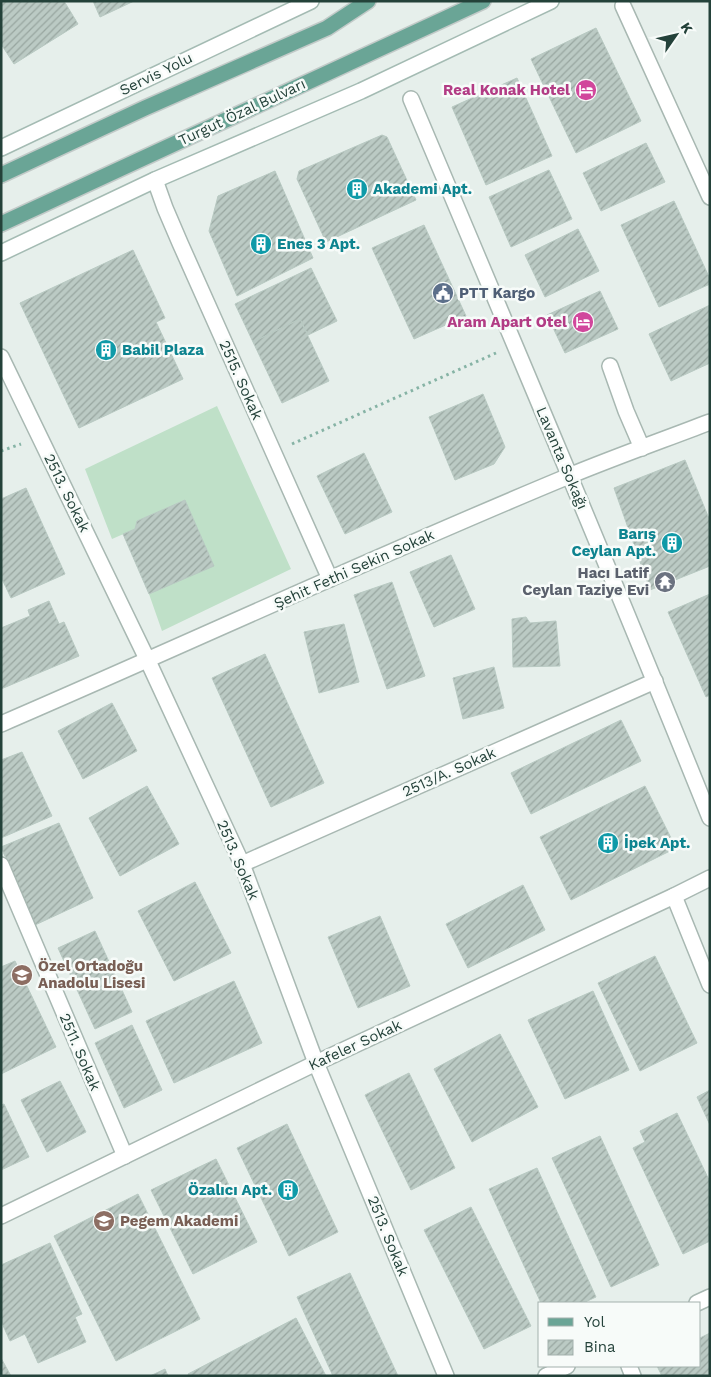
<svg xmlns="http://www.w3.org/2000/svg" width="711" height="1377" font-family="'Work Sans',sans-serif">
<defs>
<pattern id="building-hatch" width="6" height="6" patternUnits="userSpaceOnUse" patternTransform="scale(1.25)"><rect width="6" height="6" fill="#bbcac4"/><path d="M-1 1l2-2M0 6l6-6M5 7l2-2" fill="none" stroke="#98a6a0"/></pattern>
</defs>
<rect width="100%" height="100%" fill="#e6efeb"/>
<path fill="#bfe0c8" d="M217,406L291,569L162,631L149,594L185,500L137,521L135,529L112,539L85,469Z"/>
<g fill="url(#building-hatch)" stroke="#b8c9c2">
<path d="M1,1H64L78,24L14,64L1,44Z"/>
<path d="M93,1H134L100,17Z"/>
<path d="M596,28L641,121L576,153L531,59Z"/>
<path d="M517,78L552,156L486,185L452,107Z"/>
<path d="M382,135L387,137L416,200L326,242L297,179L299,171Z"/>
<path d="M646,143L665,182L601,211L583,173Z"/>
<path d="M549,170L572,219L511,247L489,197Z"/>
<path d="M275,171L313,258L237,296L209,231L218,196Z"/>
<path d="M674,201L710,279V284L659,307L621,225Z"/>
<path d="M424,225L466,316L414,339L372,248Z"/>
<path d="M578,229L599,271L545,297L525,255Z"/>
<path d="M133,250L165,318L156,322L183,379L79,428L20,303Z"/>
<path d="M311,268L337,321L308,335L300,319L253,342L235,304Z"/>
<path d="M600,291L618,329L565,353L547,315Z"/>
<path d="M710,305V363L671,381L649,334Z"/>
<path d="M300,319L329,381L282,403L253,342Z"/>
<path d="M483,394L505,447L494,464L455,480L429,417Z"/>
<path d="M364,453L392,512L345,534L317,476Z"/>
<path d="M685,460L710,521V566L650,590L614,488Z"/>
<path d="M26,488L65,574L11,598L1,577V499Z"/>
<path d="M185,500L214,566L149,594L123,534L135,529L137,521Z"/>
<path d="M451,555L475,609L434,627L410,572Z"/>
<path d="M392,582L425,676L387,689L354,595Z"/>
<path d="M710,594V695L706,697L668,612Z"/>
<path d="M49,601L59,624L64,622L79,656L1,689V628L30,616L28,610Z"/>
<path d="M526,617L530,623L556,621L560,666L513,667L512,619Z"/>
<path d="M344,624L359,682L319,693L304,632Z"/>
<path d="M265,654L324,783L271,807L212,678Z"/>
<path d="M494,667L504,708L463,719L453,678Z"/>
<path d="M112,703L137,751L83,779L58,731Z"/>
<path d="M621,720L641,761L531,814L511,773Z"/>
<path d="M22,752L52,816L1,838V760Z"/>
<path d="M147,786L179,844L120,876L89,818Z"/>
<path d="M645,786L676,848L571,900L540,837Z"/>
<path d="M59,823L93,898L35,925L1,847Z"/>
<path d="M195,882L231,953L174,981L138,911Z"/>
<path d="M523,885L545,930L468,968L446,924Z"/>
<path d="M380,916L410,986L358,1008L328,937Z"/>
<path d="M95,931L132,1012L95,1029L58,948Z"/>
<path d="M655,956L697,1043L640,1071L598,983Z"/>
<path d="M15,961L56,1047L1,1074V967Z"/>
<path d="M234,981L262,1043L174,1083L146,1021Z"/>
<path d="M593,991L629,1070L565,1099L528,1020Z"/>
<path d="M132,1025L162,1090L124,1108L95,1043Z"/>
<path d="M500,1034L538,1107L472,1142L434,1069Z"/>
<path d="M409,1073L455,1168L411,1190L365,1095Z"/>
<path d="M60,1081L86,1132L47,1152L21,1100Z"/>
<path d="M710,1090V1125L697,1097Z"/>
<path d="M4,1104L29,1157L1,1170V1105Z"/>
<path d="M677,1113L710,1182V1241L683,1254L633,1148L645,1142L640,1131Z"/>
<path d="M287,1124L338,1232L289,1256L237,1148Z"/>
<path d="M600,1136L659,1265L611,1287L552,1158Z"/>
<path d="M216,1159L257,1242L193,1274L151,1190Z"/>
<path d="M537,1168L596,1297L583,1303H541L489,1189Z"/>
<path d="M138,1194L200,1319L116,1361L54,1236Z"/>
<path d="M471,1207L531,1326L484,1349L424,1230Z"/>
<path d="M50,1243L82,1314L75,1317L86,1342L38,1363L25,1334L10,1341L1,1321V1265Z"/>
<path d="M350,1273L398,1376H333L297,1297Z"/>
<path d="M296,1318L326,1376H189L188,1374Z"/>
<path d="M710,1333V1376H662L657,1366H700V1338Z"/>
<path d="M1,1358L11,1376H1Z"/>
<path d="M165,1369L168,1376H150Z"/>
</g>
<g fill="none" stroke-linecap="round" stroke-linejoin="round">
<g stroke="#a8b8b2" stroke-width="18">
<path id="lane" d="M610,366L626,411L642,448"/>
</g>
<g stroke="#a8b8b2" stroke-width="18">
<g id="street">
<path d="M623,6L710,197"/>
<path d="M411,99C512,338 613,577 710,818"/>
<path d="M155,180L165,208L180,243L330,579"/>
<path d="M1,357L148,661L242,864L316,1063L446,1376"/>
<path d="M1,724C191,642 378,555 569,476C615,457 663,440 710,422"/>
<path d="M242,864L655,681"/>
<path d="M1,865L125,1156"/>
<path d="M674,896L710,985"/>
<path d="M1,1216L316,1063L674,896L710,878"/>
<path d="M697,1303L710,1297"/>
<path d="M629,1366L633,1376"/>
<path d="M546,1376L567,1366"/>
</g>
</g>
<g stroke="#a4bbb3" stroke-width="18">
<g id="secondary">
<path d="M1,148L311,1"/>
<path d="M1,253L155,180L361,91L551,1"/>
</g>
</g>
<g stroke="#c2cac8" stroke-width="18">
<g id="primary">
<path d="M1,175L145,108L327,28L368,1"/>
<path d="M1,224L483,1"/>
</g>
</g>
<g stroke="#86b3a5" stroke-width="3" stroke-dasharray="2.5 4" stroke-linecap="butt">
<path d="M292,444L496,353"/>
<path d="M1,451L21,444"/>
</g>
<use href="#lane" stroke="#fff" stroke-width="15"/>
<use href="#street" stroke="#fff" stroke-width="15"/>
<use href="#secondary" stroke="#fff" stroke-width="15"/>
<use href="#primary" stroke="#6aa596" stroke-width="15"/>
</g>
<defs>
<g id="hotel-disc" transform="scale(1.125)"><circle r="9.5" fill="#d1479c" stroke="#f7fbf9"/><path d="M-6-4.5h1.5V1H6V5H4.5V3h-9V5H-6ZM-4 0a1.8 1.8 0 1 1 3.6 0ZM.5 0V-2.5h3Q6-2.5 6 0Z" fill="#fff"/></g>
<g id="building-disc" transform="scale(1.125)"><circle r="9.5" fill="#0f9aa8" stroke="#f7fbf9"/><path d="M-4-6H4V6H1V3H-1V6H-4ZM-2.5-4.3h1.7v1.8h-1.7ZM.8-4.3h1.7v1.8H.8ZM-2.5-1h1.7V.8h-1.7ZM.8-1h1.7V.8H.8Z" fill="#fff"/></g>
<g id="civic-disc" transform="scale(1.125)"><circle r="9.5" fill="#5c6f8a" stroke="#f7fbf9"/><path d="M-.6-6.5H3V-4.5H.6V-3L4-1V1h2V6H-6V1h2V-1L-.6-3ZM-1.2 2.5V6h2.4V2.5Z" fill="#fff"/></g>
<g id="temple-disc" transform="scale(1.125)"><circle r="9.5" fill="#6b7280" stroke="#f7fbf9"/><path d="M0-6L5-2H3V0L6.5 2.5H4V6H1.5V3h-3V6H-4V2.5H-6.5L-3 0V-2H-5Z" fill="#fff"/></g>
<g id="school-disc" transform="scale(1.125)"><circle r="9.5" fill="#8d6e63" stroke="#f7fbf9"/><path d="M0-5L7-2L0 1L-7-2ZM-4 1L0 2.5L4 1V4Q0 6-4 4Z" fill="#fff"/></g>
</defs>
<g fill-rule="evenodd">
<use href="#hotel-disc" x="586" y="90"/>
<use href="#building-disc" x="357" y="189"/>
<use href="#building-disc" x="261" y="244"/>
<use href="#civic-disc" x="443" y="293"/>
<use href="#hotel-disc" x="583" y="322"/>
<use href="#building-disc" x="106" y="350"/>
<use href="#building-disc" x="672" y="543"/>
<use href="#temple-disc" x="665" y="582"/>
<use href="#building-disc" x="608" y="843"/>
<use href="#school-disc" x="22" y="975"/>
<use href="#building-disc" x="288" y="1190"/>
<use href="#school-disc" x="104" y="1221"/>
</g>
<g text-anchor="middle" stroke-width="5" stroke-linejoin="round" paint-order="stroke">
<g font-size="15" fill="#24423a" stroke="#f7fbf9">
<text transform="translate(156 74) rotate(-26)" y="5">Servis Yolu</text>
<text transform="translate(242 112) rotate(-25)" y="5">Turgut Özal Bulvarı</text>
<text transform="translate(241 380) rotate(66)" y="5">2515. Sokak</text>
<text transform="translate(562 458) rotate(67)" y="5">Lavanta Sokağı</text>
<text transform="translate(67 493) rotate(64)" y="5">2513. Sokak</text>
<text transform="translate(354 569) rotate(-24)" y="5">Şehit Fethi Sekin Sokak</text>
<text transform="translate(449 772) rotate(-24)" y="5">2513/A. Sokak</text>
<text transform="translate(238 860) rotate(67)" y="5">2513. Sokak</text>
<text transform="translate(355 1045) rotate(-25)" y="5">Kafeler Sokak</text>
<text transform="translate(80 1052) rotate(67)" y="5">2511. Sokak</text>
<text transform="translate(388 1236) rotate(68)" y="5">2513. Sokak</text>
</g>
<g font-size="15" font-weight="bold" fill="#b23c85" stroke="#f7fbf9" text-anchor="end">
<text x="570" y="95">Real Konak Hotel</text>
<text x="567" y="327">Aram Apart Otel</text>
</g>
<g font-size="15" font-weight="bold" fill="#0d838f" stroke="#f7fbf9" text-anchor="start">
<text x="373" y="194">Akademi Apt.</text>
<text x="277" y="249">Enes 3 Apt.</text>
<text x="122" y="355">Babil Plaza</text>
<text x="656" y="539" text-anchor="end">Barış<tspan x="656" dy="17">Ceylan Apt.</tspan></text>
<text x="624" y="848">İpek Apt.</text>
<text x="272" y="1195" text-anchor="end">Özalıcı Apt.</text>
</g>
<g font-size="15" font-weight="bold" fill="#4e5e75" stroke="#f7fbf9" text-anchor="start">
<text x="459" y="298">PTT Kargo</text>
</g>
<g font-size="15" font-weight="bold" fill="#5b616d" stroke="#f7fbf9" text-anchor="end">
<text x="649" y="578">Hacı Latif<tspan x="649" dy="17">Ceylan Taziye Evi</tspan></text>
</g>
<g font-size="15" font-weight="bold" fill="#785e54" stroke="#f7fbf9" text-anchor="start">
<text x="38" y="971">Özel Ortadoğu<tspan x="38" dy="17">Anadolu Lisesi</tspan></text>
<text x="120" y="1226">Pegem Akademi</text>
</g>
</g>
<rect width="711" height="1377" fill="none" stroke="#24423a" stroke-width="5"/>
<rect x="538" y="1302" width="162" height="65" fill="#f7fbf9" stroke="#a3b1ad"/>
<rect x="548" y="1318" width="25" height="8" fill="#6aa596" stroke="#a3b1ad"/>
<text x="584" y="1327" font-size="15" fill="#24423a">Yol</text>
<rect x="548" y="1340" width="25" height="15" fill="url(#building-hatch)" stroke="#a3b1ad"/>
<text x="584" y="1352" font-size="15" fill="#24423a">Bina</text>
<g transform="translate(676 35) rotate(56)" stroke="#f7fbf9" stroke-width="4" paint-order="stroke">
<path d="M0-4L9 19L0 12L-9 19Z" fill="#24423a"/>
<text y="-8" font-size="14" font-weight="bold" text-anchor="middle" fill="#24423a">K</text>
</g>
</svg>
